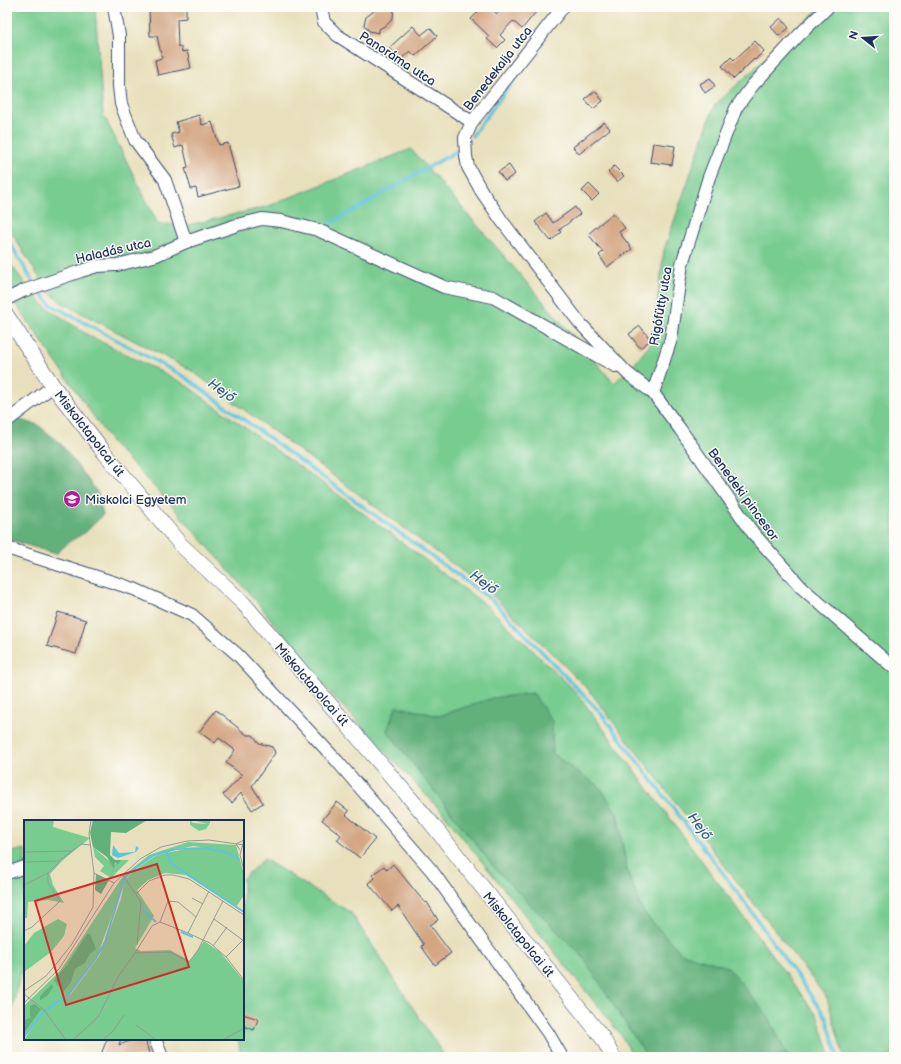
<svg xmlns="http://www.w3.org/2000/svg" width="901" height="1064" font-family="'Balsamiq Sans',sans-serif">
<rect width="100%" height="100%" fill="#fdfcf7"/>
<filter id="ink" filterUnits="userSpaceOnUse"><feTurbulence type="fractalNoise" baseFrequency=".025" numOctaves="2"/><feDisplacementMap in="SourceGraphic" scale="8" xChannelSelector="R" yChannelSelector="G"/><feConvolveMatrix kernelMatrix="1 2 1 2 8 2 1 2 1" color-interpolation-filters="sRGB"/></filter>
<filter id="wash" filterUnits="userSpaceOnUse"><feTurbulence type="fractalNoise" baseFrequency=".012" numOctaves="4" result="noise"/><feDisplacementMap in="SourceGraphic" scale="16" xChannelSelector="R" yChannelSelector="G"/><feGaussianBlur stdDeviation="0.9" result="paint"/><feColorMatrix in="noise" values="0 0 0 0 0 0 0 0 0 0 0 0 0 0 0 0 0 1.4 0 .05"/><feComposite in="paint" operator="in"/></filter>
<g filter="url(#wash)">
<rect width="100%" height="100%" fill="#e8e0bc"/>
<g fill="#78cc90" stroke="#4a7e77">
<path d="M7,7H95L103,114L158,224L189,225L266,207L411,149L614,383L636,362L652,342L664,250L714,106L821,7H894V1057H844L827,998L587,688L485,588L192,371L62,303L47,290L11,232L7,219Z"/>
<path d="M7,257L10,264L42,304L86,334L183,383L332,490L487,606L576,692L818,1017L831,1057H634L620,1034L443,813L329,692L257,602L163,496L112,443L11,297L7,286Z"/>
<path d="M25,849V954L7,1031V853Z"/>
<path d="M264,859L351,913L445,1057H241L238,1039H243V878Z"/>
</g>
<g fill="#62b07a" stroke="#3e706c">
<path d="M17,419L38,425L60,443L98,493L103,515L86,532L70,541L56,554L7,539V449L12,426Z"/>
<path d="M533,693L552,721L553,754L580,774L599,786L617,813L627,870L641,908L649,918L681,953L728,967L768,1016L788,1057H647L583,957L497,871L387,731L396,706L439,716L492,698Z"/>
</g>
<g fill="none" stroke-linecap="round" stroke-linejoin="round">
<g stroke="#5fc3dd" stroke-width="3.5">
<path d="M472,136L534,53"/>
<path d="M330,224L457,151"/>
<path d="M7,238L34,284"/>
<path d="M38,289L50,304L185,377L493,601L599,711L738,893L826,1017L838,1057"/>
</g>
</g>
<g id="blocks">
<g fill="#d3a582">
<path d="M149,7H186V18L177,19L178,47L181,46L182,52L187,51L191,68L158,75L155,60L162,58L157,36H150Z"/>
<path d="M373,7H394L393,18L388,24L379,29V33L369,31L364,25L366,17L373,12Z"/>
<path d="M483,7H489L497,14L503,7H540L522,29L513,21L500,35L505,40L497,48L487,39L489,36L471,19Z"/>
<path d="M781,18L789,28L779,36L771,27Z"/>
<path d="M413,26L421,35L430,28L437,36L415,56L410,51L400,60L389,48Z"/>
<path d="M755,41L764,51L755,60L754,59L734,79L722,66L731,57L734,60Z"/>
<path d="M710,78L715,86L705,93L700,84Z"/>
<path d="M595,91L603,101L593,109L585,99Z"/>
<path d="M199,115L202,125L212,122L219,145L228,143L239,186L198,197L196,188L191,189L185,168L188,167L183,145L175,148L171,134L179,132L176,122Z"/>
<path d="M604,122L610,129L579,154L573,147Z"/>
<path d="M653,143L675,146L672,165L650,162Z"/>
<path d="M509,165L515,174L505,181L498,172Z"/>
<path d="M614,166L624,176L617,182L608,172Z"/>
<path d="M589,184L599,194L592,201L582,191Z"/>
<path d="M575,207L580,214L559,230L561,232L551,241L535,222L546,213L553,223Z"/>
<path d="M613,213L625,228L619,232L632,249L607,267L599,255L603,252L588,234Z"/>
<path d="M640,326L651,340L640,348L629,334Z"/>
<path d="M58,612L86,620L76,654L47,646Z"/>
<path d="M216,710L247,735H253L259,743L272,747L274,750L275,753L273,756L252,786L263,803L252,810L241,793L232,803L223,795L242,775L226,763L235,750L219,738L215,743L199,732Z"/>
<path d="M337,802L349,811L346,815L375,839L360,858L337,840L341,835L322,820Z"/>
<path d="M393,864L425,903L427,902L438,920L430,925L451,953L435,965L421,946L424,945L398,906L392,911L368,883L375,878L372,875L384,866L387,870Z"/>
<path d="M243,1014L258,1019L254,1030L243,1026Z"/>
<path d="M107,1039H121L119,1045L136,1039H145L150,1057H100Z"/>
</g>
</g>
</g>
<g filter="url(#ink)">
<use href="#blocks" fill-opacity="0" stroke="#3a4a6c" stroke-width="1"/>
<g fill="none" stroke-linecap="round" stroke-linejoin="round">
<g stroke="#3a4a6c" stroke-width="14">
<g id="minor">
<path d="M114,7L119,36V86L121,104L135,140L165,180L186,242"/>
<path d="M321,7L324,22L337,35L472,122"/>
<path d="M563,7L472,122L465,138L466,156L468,167L482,192L502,221L579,322L627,373L653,393L671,339L682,264L709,177L736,108L752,86L800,34L828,7"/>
<path d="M7,299L23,291L81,271L97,266L117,265L154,256L186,242L237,225L262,219L281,221L318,230L444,287L493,297L615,366"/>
<path d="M653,393L680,429L753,533L801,587L894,668"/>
<path d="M7,421L53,386"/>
<path d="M7,548L134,589L192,615L238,655L337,761L432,871L548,1033L562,1057"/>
<path d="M7,873L25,867"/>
<path d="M155,1039L162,1057"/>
</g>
</g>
<g stroke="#3a4a6c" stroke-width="16">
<path id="tertiary" d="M7,316L53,386L104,452L180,544L244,604L427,818L602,1037L613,1057"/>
</g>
<use href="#minor" stroke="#fff" stroke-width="12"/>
<use href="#tertiary" stroke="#fff" stroke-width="15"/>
</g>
</g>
<defs>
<g id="university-disc" transform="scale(0.9)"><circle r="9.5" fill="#b5179e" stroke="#fdfcf7"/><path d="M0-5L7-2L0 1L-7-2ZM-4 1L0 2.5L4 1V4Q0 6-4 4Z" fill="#fff"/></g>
</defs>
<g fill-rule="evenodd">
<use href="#university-disc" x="72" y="499"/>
</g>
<g text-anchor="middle" stroke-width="3" stroke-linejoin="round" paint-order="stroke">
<g font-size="13" fill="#1b2f5e" stroke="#fdfcf7">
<text transform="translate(398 58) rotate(33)" y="5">Panoráma utca</text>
<text transform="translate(497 68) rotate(-52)" y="5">Benedekalja utca</text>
<text transform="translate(113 250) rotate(-13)" y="5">Haladás utca</text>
<text transform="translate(660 306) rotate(-80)" y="5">Rigófütty utca</text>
<text transform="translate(90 433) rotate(52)" y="5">Miskolctapolcai út</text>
<text transform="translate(744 494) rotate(54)" y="5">Benedeki pincesor</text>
<text transform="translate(312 684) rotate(49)" y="5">Miskolctapolcai út</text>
<text transform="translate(519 934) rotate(51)" y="5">Miskolctapolcai út</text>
</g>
<g font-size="13" fill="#1b2f5e" stroke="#fdfcf7" text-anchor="start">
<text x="85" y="504">Miskolci Egyetem</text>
</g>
<g font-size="14" font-style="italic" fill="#2f5b84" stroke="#fdfcf7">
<text transform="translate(222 390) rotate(36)" y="5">Hejő</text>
<text transform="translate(484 582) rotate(37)" y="5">Hejő</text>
<text transform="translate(700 826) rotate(53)" y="5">Hejő</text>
</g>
</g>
<g transform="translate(24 820)">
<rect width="220" height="220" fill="#e8e0bc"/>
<path d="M0,0H30L29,7L66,18L39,40L26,54L29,65L40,83L24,80L4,82L3,98H0ZM166,0L169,3L183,4L169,0H186V3L182,9L175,11L166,5ZM164,22L212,25L220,54V75L212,87L162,55L141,53L124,60L113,70L130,96L111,128L117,131L146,130L166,141L180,121L196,132L220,161V220H0L19,192L47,174L75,136L82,120L97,79L100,62L107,53L131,36L141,33L168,28L191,29L169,26L130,34L103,54L74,134L45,174L18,192L0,216V186L36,151L99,56L125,35ZM69,27L90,45L97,40H105L87,58L76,51L80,46L71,37ZM34,99L43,104L40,116L27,132L0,152V126L10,113Z" fill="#78cc90"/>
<path d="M69,0H123L102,13L87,12L86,35L91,40H97L94,44L91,43L90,49L83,37L69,27L66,13ZM72,54L85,60L77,74L71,70ZM63,114H66L72,129L66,134L61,143L51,149L47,162L39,172L30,160L43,145ZM28,164L29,167L23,176L16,180V176ZM10,184L17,189L0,213V200L6,198V186Z" fill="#62b07a"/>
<path d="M89,25L95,33L111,32L112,26L115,28L112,32L94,38L88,35Z" fill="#5fc3dd"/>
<path fill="none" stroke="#5fc3dd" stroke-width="2" d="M142,32L148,44L220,92M119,90L132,102M157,112L169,117M0,217L19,192L45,174L72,138L81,122L100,60L106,52L130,35L152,29L182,28L201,32L215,39"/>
<path fill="none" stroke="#969996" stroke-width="1" d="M220,20L216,35L220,50M216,30L212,24L220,20M0,32L47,31M0,42L35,41L57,24L66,25M70,53L90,63M98,54L117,82L113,125M0,65L24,53L35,42M112,74L125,61L141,55H149L165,59L220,95M168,78L179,84M199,81L179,120L174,130L165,142L146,132L111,133L128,106L136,102L164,113L179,120L186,123L202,137L220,160M190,99L220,121M136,102L144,81L154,82L172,97M0,111L8,107L36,81L24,63V53M164,113L185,71M189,126L203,107M202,137L219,120M0,171L22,156L33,143L48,124L69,87L70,53L65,14L67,0M0,174L20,190L42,220M0,183L35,149L90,63L116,39L137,27L163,21L185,20L220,25M112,205L132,220M49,220L74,197L94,157L111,133M79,220L89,211L100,195M199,220L220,208"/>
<path fill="#d62828" fill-opacity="0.15" stroke="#d62828" stroke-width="2" d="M133,44L165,147L42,185L11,81Z"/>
<rect width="220" height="220" fill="none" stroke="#1b2f5e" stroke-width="2"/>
</g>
<rect width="901" height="1064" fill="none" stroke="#fdfcf7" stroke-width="24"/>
<g transform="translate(863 38) rotate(287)" stroke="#fdfcf7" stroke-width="3" paint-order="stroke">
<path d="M0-3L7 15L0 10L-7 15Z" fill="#1b2f5e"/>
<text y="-6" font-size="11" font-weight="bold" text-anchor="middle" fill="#1b2f5e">N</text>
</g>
</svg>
